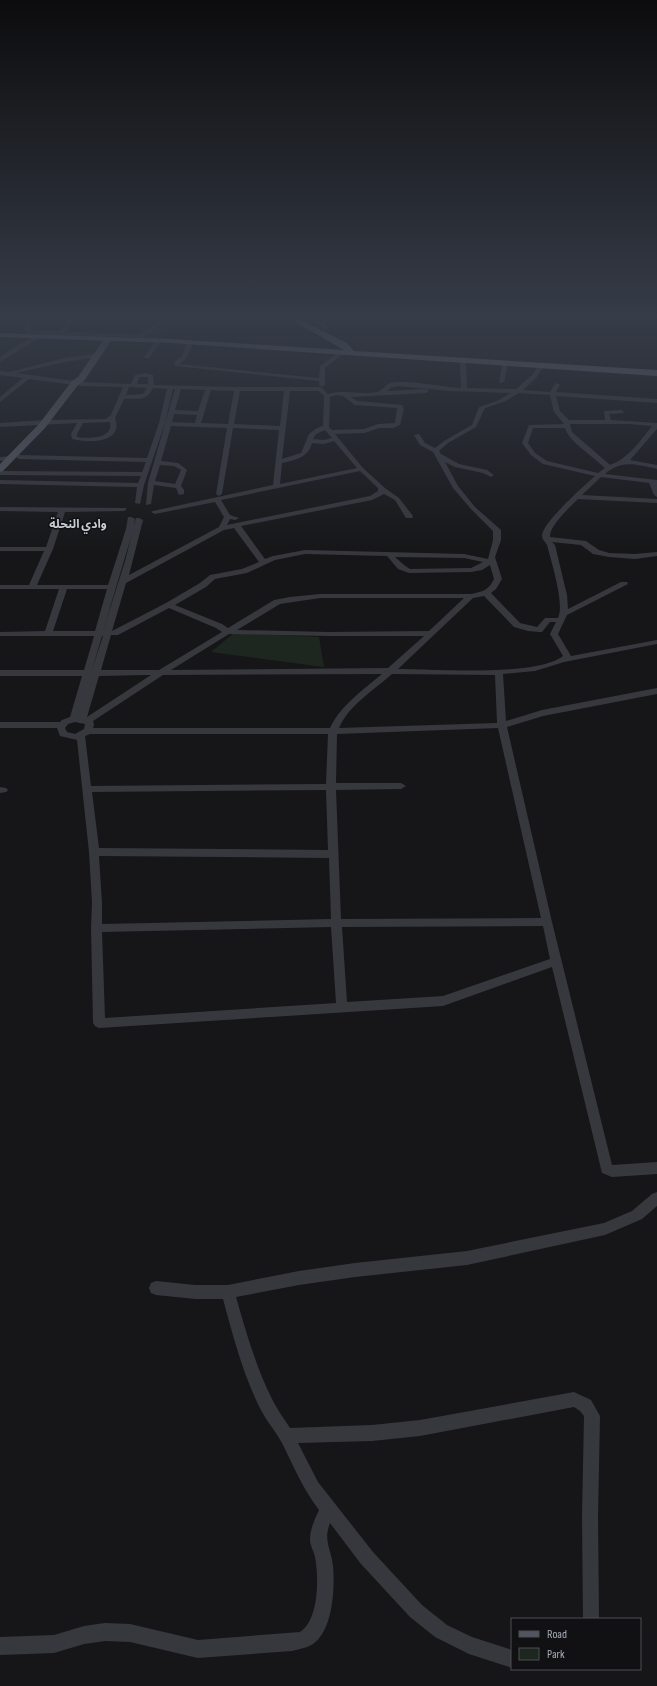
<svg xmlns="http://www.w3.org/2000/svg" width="657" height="1686" font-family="'Sofia Sans Condensed','Noto Sans Arabic',sans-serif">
<rect width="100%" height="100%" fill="#161618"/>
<g fill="#1e271f">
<path d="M158,326L170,328L159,339L140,338Z"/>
<path d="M234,633L319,637L324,667L211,652Z"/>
</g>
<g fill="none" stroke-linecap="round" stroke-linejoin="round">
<g fill="#37383e" fill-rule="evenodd">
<path d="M24,319H28L32,324L30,330L61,331L68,320L70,319L73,321L66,332L140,334L162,319H168L150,333L136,341L133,339L135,337L29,334L24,331L26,324Z"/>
<path d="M308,319C315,318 325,322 328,329L323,330L322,327Z"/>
<path d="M34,337L39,338L0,362V357L13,348Z"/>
<path d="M155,342L160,343L149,358H145L144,357Z"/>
<path d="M189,343L192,345L187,357L180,364L319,378L320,366L336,354L341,355L325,368V385L322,387L319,385V381L175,366L174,362L182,356L186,345Z"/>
<path d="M95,354L97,355V357L65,362L16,373L81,382L131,384L135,375L146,373L153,375L154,385L237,387H321L328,394C343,389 362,395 377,392C382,391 385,385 390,383C405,379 443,387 461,388L460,362L463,360L466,362L467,388L516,389L533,374L539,364L541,363L544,365L537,377L523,390L550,392L555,384L557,383L560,385L556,392L657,399V403L556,396L560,411L569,420H605L604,411L621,410L624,412L623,413L609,414L611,420L657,423V429L630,460L657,465V469C637,465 623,459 605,474L657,480V497L654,495L649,483L601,477L582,495L657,499V503L578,499C570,507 549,526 550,537L586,541L599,550L609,553L635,554L657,552V556L635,559L609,557L593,554L581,545L552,542L555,545L567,595L568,609L621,582H627L628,584L567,615L558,634L571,656L657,640V644L564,662L535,671L503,674L506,721L542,710L657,688V694L543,716L507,727L552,922L612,1165L657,1162V1174L612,1177L602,1173L552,967L443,1006L99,1028L95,1026L93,1023L91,928L92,903L89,852L77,740L60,736L57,728H0V722H60L62,720L70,717L82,676H0V670H84L94,636H0V632L45,631L59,589H0V585H29L44,551H0V547H46L58,512L0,511V507L126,508V510L124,511L65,512L53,549L37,585H108L126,529L128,517H131L135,519L134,526L136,518H139L143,520L129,575L219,527L224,517L215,502L155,514L151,512L153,511L273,485L279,430L233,428L222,494L219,496L216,494L227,428L171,426L161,461L178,463L186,469L187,470L181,486L184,490V494L179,495L176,488L154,485L151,504L146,505L148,483L175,389H173L165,423L144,485L140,504L135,503L137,487L0,484V480L138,483L141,476L0,475V471H2L142,472L146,462L19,459L16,457L19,455L147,458L159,423L167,389L153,388C147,402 137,398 124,399L115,418C124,444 88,443 72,439L71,434L77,423L0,427V423L45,420L106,419L111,415L123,387L81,386L29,379L0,402V397L23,378L0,375V371L9,372L65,358ZM139,377H148V384H137ZM399,386L449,391L511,393L497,401L479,407L472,425L444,441L435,448L425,443L419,434L414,435L420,445L433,452L453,488L471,509L493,531V540L488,559L464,554L305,550L273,556L265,559L241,526L372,500L384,494L395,500L406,518H412L413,516L399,498L385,488L363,468L335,434L365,433L379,428H393L400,425L404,409L402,405L357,401L351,397L426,393L429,391L426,389L387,391L392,387ZM129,387L147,388L143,394L126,395ZM181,389L205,390L198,411L175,410ZM211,390L234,391L228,424L201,423ZM240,391H284L280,426L234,424ZM290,391H319L324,396L323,426L317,428L309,434L301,453L282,459ZM519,393L550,395L554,412L564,424L529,425L522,443L531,455L543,464L595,476C584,486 544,521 542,535C542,540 545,541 547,545C551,561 565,604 558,618H545L537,627L520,623L491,593L496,589L502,579L495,557L501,540V530L475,507L458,486L445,462L455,467L483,473L491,477L494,475L487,470L459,464L441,454L439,451L448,443L476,427L485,408L506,401ZM337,395L343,396L355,405L397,408L395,423L378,424L364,429L332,430L329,427L330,397ZM174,414L197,415L195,423L172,422ZM110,422C114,439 88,439 77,437V434L83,423ZM570,424H629L652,426C639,442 629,458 610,465L572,432ZM533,428H565C568,441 594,457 605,468L598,473L547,461L535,453L528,443ZM325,430L332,438L324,440L313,439L316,434ZM334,441L357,468L280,484L282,463C295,460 308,458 312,443L324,444ZM160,465L174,466L181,470L175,484L155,481ZM360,471L378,488V491L370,496L227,525L230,519L235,520L239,518L230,515L221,500ZM234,528L259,562L242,569L210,575L200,583L166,603L112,631L126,583L224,530ZM132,534L125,561L103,631ZM305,554L387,556L398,569L409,573L471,572L482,570L490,565L494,579C489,590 482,592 471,594H320L290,597L274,600L228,628L222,624L175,605L206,587L215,579L247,573L275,560ZM395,557L464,558L483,562L471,568L410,569L404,565ZM67,589H107L95,631H53ZM484,596L514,627L528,631L539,632H542L550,622H556L550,634L563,656C537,677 433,669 398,669L473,598ZM320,598H464L429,631L328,632L237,630L280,604ZM169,608L216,628L222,632L159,670H101L111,635H118ZM229,634L328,636H424L388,668L171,670ZM102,636H103L92,670ZM382,674C363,690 341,705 330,728H93L94,724L93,721L163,675ZM392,674L495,675L497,723L339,728C349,705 374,690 392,674ZM144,675H151L87,717L99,676ZM75,722L85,724L84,729L75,734L67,732L65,728L68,724ZM498,728L541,918L341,919L336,790L401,789L406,786L401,783H336L337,734ZM90,734H328L326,784L91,786L85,736ZM326,790L328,850L99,848L92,792ZM99,856L329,858L331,919L102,924V903ZM543,926L550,959L443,996L347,1002L342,927ZM331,927L336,1003L105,1018L102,932Z"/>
<path d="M505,363L508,365L504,382L499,383L502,365Z"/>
<path d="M11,456L13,457V459L0,461V457Z"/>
<path d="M0,787L6,788L8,790L6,792L0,793Z"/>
<path d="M657,1192V1206L642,1219L605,1235L467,1265L355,1277L299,1285L236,1297C246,1332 256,1367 272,1399C277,1409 284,1419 290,1428L372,1425L420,1420L574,1392L591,1400L600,1416L598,1516L599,1619H583L582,1516L584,1416L580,1411L574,1407L420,1436L372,1441L298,1443L318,1482L373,1552L422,1605L447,1625L472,1637L512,1650V1668L469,1654L435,1637L410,1617L361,1564L330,1523C323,1541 331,1548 333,1566C335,1588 333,1630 313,1644C307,1648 299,1649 292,1651L198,1658L130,1642L105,1641L84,1644L54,1653L0,1655V1637L54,1635L84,1626L105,1623L130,1624L198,1640L300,1632C319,1620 319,1577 315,1557C314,1551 310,1546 310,1539C310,1529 315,1519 319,1510C303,1489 294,1467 282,1443C276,1432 268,1423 262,1412C244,1378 233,1336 223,1299H195L156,1295L151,1293L149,1288L151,1283L156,1281L195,1285H228L299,1271L355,1263L467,1251L604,1223L632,1211L652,1194Z"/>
</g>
<path fill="#52555d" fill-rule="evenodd" d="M104,339H107L111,341L84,381L78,385L45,428L3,471L0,472V464L39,424L72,381L78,377Z"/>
<path fill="#62666f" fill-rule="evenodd" d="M290,319H299L347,343L354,351L657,370V376L171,343L0,337V333L171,339L344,350Z"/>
</g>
<linearGradient id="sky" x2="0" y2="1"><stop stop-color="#0c0c0d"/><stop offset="0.57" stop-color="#363c48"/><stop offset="1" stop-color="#363c48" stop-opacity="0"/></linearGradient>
<rect width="657" height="555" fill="url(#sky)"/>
<g text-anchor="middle" stroke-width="3" stroke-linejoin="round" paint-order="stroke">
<g font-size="12" font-weight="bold" fill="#c8ccd5" stroke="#111113">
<text x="78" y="528">وادي النحلة</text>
</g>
</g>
<rect x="511" y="1618" width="130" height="52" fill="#111113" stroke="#4d4f55"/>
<rect x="519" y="1631" width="20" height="6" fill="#52555d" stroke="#4d4f55"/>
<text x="547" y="1638" font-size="12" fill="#a7adb9">Road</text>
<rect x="519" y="1648" width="20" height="12" fill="#1e271f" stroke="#4d4f55"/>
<text x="547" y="1658" font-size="12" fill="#a7adb9">Park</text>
</svg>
